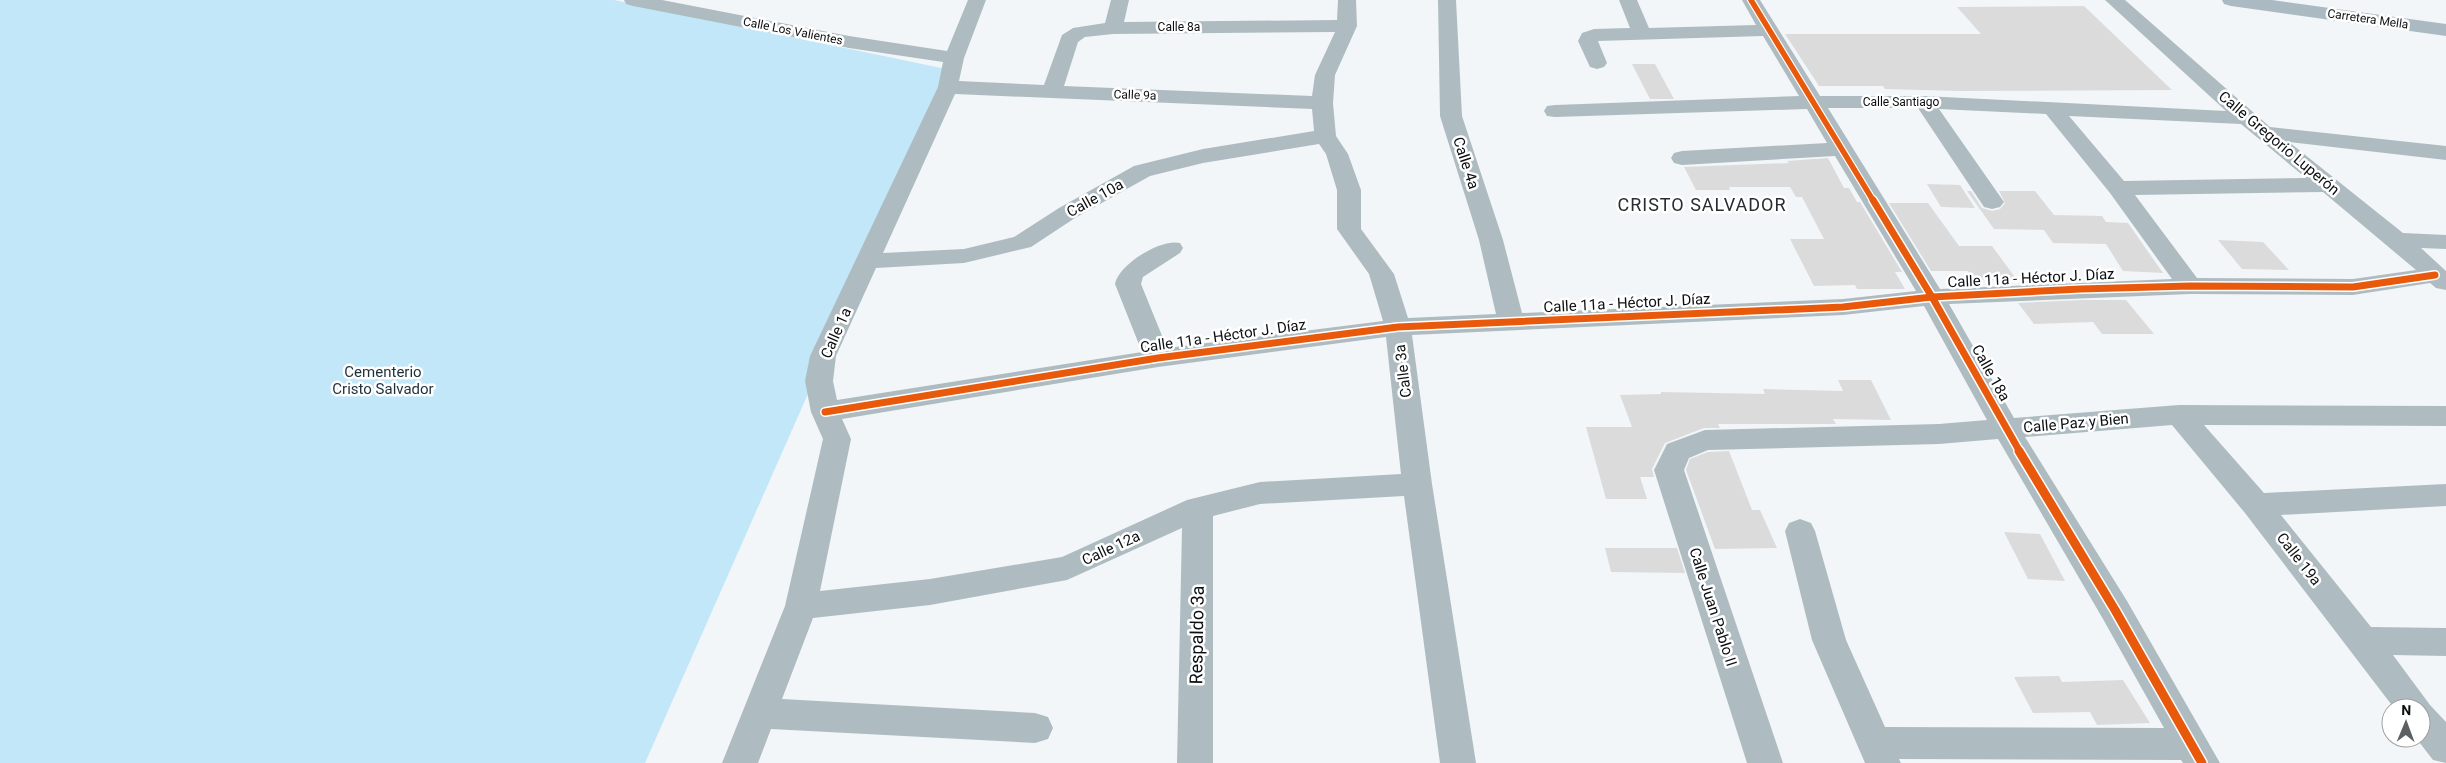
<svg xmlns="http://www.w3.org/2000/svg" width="2446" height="763" font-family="Roboto,sans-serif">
<rect width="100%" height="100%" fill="#f2f6f8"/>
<path fill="#c2e7f9" d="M0,0H614L951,70L645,763H0Z"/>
<g fill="#dbdbdc">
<path d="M2084,6L2172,90L1959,91L1885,89L1883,86H1819L1785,34H1981L1957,7Z"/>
<path d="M1632,64H1655L1674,99H1650Z"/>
<path d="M1828,158L1844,188H1849L1857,202H1860L1902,272H1895L1905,289H1857L1855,285L1814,286L1790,239H1824L1802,197H1796L1790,187H1729L1730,190H1696L1684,167L1789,163L1787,161Z"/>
<path d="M1927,184L1960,185L1975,208L1941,207Z"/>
<path d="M1967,191H1971L1982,208L1992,211L2000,209L2005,203L1999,191H2035L2054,215L2102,216L2106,222L2128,223L2163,273L2123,271L2106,244L2053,243L2044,230L1994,229Z"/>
<path d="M1889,203H1928L1959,246H1992L2017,280H1974L1968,271H1931Z"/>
<path d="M2218,240L2263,242L2289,270L2242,269Z"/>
<path d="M2082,300H2126L2154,334H2102L2093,322L2034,324L2018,303Z"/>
<path d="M1838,380H1871L1891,420L1833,419L1836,424H1718L1720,428H1704L1665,443L1652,469L1654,477H1640L1647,499H1606L1586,427H1632L1620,395L1661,394V392L1765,394L1763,389L1843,391Z"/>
<path d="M1729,451L1752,510H1760L1777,548L1715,549L1686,470L1690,459L1708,452Z"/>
<path d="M2004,532L2040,534L2065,581L2028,579Z"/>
<path d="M1605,548H1677L1685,573L1611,572Z"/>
<path d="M2059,676L2062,682L2123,680L2150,723L2097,725L2090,712L2033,713L2014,677Z"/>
</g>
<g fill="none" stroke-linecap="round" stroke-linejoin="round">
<path fill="#aebcc2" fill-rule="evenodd" d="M624,0H662L849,36L947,51L968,0H986L964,58L959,81L1044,85L1062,35L1073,28L1105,23L1111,0H1129L1124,22L1337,20L1338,0H1356L1357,26L1335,75L1333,103L1336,136L1348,154L1361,190V229L1394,274L1408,318L1496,314L1479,240L1440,116L1438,0H1456L1462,116L1503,240L1522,313L1843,299L1916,291L1835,156L1682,165L1674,163L1671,158L1674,153L1682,151L1827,143L1807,109L1555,117L1547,116L1544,111L1547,106L1555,105L1799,96L1763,36L1598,41L1607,63L1604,67L1597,69L1590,67L1578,41L1582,33L1594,29L1630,28L1619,0H1637L1649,28L1756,25L1742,0H1760L1820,96H1924L2226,111L2105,0H2125L2270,127L2446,146V160L2289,142L2403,233L2446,235V249L2421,248L2446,271V290L2436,288L2430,283L2353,295L2190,294L1949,304L2014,418L2179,405L2446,406V426L2204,425L2264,493L2446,484V506L2281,515L2371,627L2446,628V656L2393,655L2430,705L2446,722V763L2433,760L2416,738H2421V708H2394L2245,513L2172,425L2025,437L2127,601L2220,763H2183L2181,760L1899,759L1901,763H1865L1812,640L1785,531L1789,523L1800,519L1811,523L1815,531L1846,640L1885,727L2164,728L2103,619L1998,439L1939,444L1708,450L1689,458L1684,470L1783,763H1747L1654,470L1667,444L1705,430L1939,424L1987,420L1924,306L1843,315L1412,335L1432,484L1476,763H1440L1404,496L1260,504L1213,516V763H1177L1182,528L1067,580L930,605L813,618L782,699L1035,713L1048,717L1053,728L1048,739L1035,743L771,729L758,763H722L785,606L823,439L811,412L805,381L810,356L938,87L943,62L849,48L633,6L626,4ZM1335,32L1315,75L1312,96L1064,86L1078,42L1085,37L1113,34ZM955,94L1312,109L1314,131L1203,149L1134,166L1059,208L1014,237L964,249L883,253ZM1828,108H1918L1984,207L1992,209L2000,207L2004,202L1939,109L2046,114L2110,193L2172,279L1940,289ZM2069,116L2241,124L2306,178L2124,181ZM1319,144L1326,154L1337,190V229L1369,274L1383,321L1167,348L1141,284L1143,277L1180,253L1183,248L1180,243C1161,238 1118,265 1115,284L1142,352L837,400L833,381L836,356L876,268L964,263L1031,247L1075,218L1150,176L1203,163ZM2323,192L2416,270L2353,279L2197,278L2135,195ZM1386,337L1401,474L1260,482L1187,500L1062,557L930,579L820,591L851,439L842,419L1158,367Z"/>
<path fill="#abbac2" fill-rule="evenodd" d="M2222,0H2272L2446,24V36L2231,6L2224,4Z"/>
<g stroke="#fff" stroke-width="8">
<path id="cycleway-far2" d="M1751,0L1874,202"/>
</g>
<g stroke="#fff" stroke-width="10">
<g id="cycleway-far1">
<path d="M1873,200L1932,297L2020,452"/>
<path d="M825,412L1158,358L1398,327L1843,307L1932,297L2080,289L2190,286L2353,287L2435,275"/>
</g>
</g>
<g stroke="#fff" stroke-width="12">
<path id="cycleway" d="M2019,451L2115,610L2202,763"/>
</g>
<use href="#cycleway-far2" stroke="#e8590c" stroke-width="5.5"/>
<use href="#cycleway-far1" stroke="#e8590c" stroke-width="7"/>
<use href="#cycleway" stroke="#e8590c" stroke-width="9"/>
</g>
<g text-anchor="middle" stroke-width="5" stroke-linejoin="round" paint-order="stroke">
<g font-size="12" fill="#0c0f11" stroke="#fff">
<text transform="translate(2368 19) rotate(8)" y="4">Carretera Mella</text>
<text x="1179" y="31">Calle 8a</text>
<text transform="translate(793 31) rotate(11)" y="4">Calle Los Valientes</text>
<text transform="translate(1135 95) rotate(2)" y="4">Calle 9a</text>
<text x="1901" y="106">Calle Santiago</text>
</g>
<g font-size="15" fill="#0c0f11" stroke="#fff">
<text transform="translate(2279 143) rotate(40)" y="5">Calle Gregorio Luperón</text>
<text transform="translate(1466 163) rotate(72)" y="5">Calle 4a</text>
<text transform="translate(1095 198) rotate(-29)" y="5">Calle 10a</text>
<text transform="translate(2031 278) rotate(-3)" y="5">Calle 11a - Héctor J. Díaz</text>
<text transform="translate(1627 303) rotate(-3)" y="5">Calle 11a - Héctor J. Díaz</text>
<text transform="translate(836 333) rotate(-66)" y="5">Calle 1a</text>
<text transform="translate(1223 336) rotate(-8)" y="5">Calle 11a - Héctor J. Díaz</text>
<text transform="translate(1403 371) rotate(-97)" y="5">Calle 3a</text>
<text transform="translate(1991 373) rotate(61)" y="5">Calle 18a</text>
<text transform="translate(2076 423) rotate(-5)" y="5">Calle Paz y Bien</text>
<text transform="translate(1111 548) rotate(-25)" y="5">Calle 12a</text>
<text transform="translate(2299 559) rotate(52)" y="5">Calle 19a</text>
<text transform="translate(1713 607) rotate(72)" y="5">Calle Juan Pablo II</text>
</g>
<g font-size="15" fill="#1d313b" stroke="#fff">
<text x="383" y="377">Cementerio<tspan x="383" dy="17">Cristo Salvador</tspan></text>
</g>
<g font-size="18" letter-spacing="1" fill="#262d30" stroke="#fff">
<text x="1702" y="211">CRISTO SALVADOR</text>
</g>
<g font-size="18" fill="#0c0f11" stroke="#fff">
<text transform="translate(1197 635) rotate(-89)" y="6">Respaldo 3a</text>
</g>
</g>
<g transform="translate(2406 723) rotate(1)"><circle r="24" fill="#ffffff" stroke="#9e9fa0"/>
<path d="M0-4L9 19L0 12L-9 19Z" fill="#5c6062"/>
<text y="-8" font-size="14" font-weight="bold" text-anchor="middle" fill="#0c0f11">N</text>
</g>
</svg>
